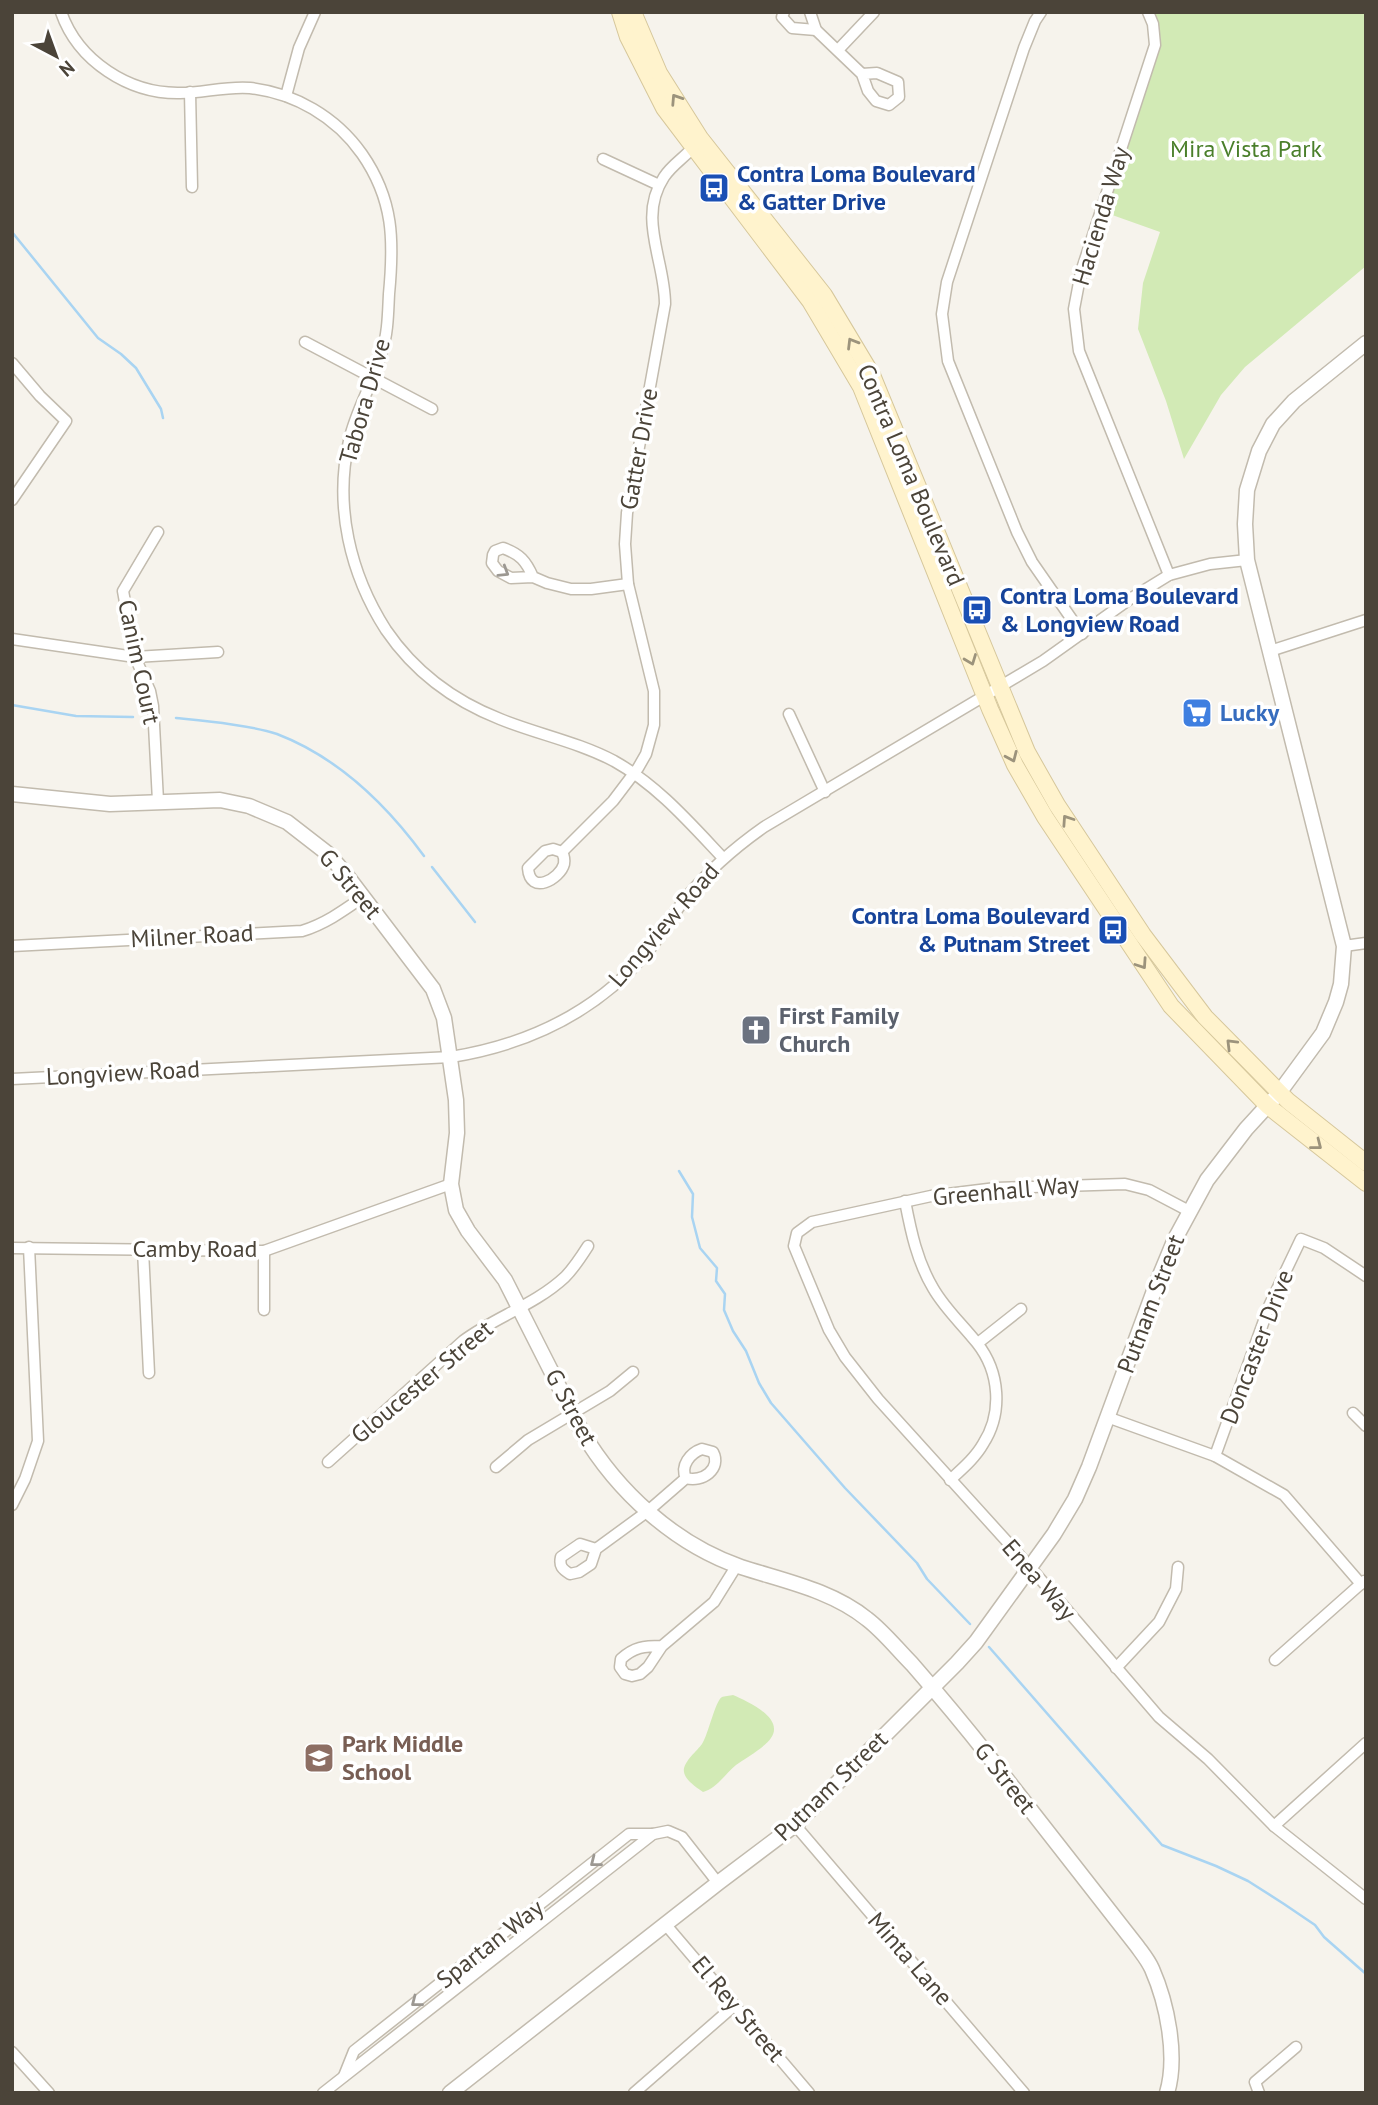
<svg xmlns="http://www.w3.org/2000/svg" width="1378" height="2105" font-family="'PT Sans',sans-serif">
<rect width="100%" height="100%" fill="#f6f3ec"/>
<g fill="#d2eab5">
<path d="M1148,12H1366V266L1245,367L1221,395L1184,459L1166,401L1138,329L1143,283L1160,232L1101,211L1155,45Z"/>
<path d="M733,1695C747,1701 785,1718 771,1738C765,1747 746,1758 736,1765C725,1774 717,1788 703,1792C696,1787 685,1780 684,1772C682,1763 697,1751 702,1744C709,1733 715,1701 722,1697C724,1696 730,1696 733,1695Z"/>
</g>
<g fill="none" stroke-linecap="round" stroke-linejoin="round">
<g stroke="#a9d4f2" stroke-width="2.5">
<path d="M12,232L98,338L121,354L136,368L161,409L163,418"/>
<path d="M12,705L76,716L133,717"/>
<path d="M176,718C205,721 250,725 277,734C337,757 386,804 424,856"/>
<path d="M432,867L475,922"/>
<path d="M679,1171L693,1194L692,1217L700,1248L717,1268L716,1281L725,1294L724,1310L733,1331L746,1351L759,1383L771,1403L845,1488L917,1563L927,1579L970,1624"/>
<path d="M989,1647L1162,1845L1216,1866L1248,1881L1284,1904L1315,1925L1324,1937L1366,1974"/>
</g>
<g stroke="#c2bbae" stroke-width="13">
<g id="minor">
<path d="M61,12C78,61 129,94 180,93C203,93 226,86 250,88C295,93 336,117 362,154C394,200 394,241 389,294C388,313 388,333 382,351C374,382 356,409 349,441C334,506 350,574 386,630C414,671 454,701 500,719C537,734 578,742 614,761C657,785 689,822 723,858"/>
<path d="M784,12L782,17L792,28L816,30"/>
<path d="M810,12L816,30L862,74L868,91L876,101L889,105L899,97L898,82L877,73L862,74"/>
<path d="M1041,12L1035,21L1024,48L947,282L942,314L948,361L1017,532L1032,562L1082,634"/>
<path d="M1148,12L1153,24L1155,45L1081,272L1074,309L1079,351L1169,575"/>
<path d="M838,50L874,12"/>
<path d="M190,92L192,187"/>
<path d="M286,96L299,48L315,12"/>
<path d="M603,159L659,185"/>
<path d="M305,342L432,409"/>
<path d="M12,363L40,396L66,421L12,500"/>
<path d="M158,532L123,591L135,657L150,691L153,706L158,801"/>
<path d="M533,577C526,561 520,554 503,548L495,551L493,555L492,563L498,571L511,578L533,577L547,583L571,589H591L628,584"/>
<path d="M12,639L135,657L218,652"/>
<path d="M1270,651L1366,620"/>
<path d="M789,714L825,792"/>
<path d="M553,849L562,852C564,856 565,859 564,864C560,879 530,896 528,868L545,851Z"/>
<path d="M562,852L613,801L638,768L646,754L654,725V691L628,584L625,544L627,513L665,304C665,260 637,218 664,177C673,163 688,156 697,142"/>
<path d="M12,946L302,931C325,924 343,911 363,897"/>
<path d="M1344,946L1366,943"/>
<path d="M12,1079L451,1057C526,1045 593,1014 645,955C660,938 671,917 685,899C708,871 734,848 764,827L1043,661L1130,599L1169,575L1210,564L1247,560"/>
<path d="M905,1201C911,1232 917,1261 933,1288C945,1309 962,1324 977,1343C1000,1372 1003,1413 983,1444C975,1458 962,1469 950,1480"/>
<path d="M1189,1211L1149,1190L1125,1184L996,1188L931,1196L812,1222L797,1233L794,1246L829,1330L845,1357L878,1399L1030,1567L1159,1717L1208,1759L1274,1826L1366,1899"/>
<path d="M12,1248L264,1251L451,1184"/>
<path d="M143,1250L149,1373"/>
<path d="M264,1251V1310"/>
<path d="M978,1343L1021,1309"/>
<path d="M1353,1413L1366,1426"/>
<path d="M1107,1417L1215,1456L1284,1495L1361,1584"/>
<path d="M702,1449L713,1452C722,1469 702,1483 686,1478C680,1466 690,1453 702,1449Z"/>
<path d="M1215,1456L1270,1304L1301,1239L1324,1248L1366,1276"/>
<path d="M328,1462L463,1341C495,1317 535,1305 565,1277C574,1268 581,1257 588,1246"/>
<path d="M496,1467L528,1440L610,1391L633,1372"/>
<path d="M12,1505L25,1479L38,1441L29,1247"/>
<path d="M596,1549L580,1544L561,1557C559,1566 562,1569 570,1574L579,1572L591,1564L596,1549L648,1511L686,1478"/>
<path d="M662,1646C644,1646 634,1647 621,1659L620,1667L625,1674L632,1676L640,1674L648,1667L662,1646L714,1602L737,1565"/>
<path d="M1275,1660L1364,1581"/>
<path d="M1116,1668L1159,1622L1176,1589L1178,1567"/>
<path d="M795,1825L1024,2093"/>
<path d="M1274,1826L1366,1743"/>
<path d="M666,1925L809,2093"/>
<path d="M12,2052L49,2093"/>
<path d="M344,2076L354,2051L629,1834H653L668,1831L682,1837L718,1883"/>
<path d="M323,2093L653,1834"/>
<path d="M634,2093L735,2005"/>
<path d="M1259,2093L1255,2082L1296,2047"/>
</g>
</g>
<g stroke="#c2bbae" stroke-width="17">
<g id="tertiary">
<path d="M12,794L110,804L220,800L249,806L287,822L327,853L344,872L433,989L444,1018L456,1100L457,1133L451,1184L456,1210L468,1231L505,1280L582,1432C617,1491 674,1544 741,1567C784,1581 831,1590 867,1619C884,1632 897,1649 912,1664C939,1695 965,1726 990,1758C1039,1820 1088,1883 1137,1946C1142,1953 1148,1960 1152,1969C1167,2003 1178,2056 1167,2093"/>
<path d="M450,2093L718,1883L795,1825L957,1663L976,1642L1054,1534L1075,1499L1089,1467L1158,1280L1175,1239L1207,1180L1246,1129L1279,1093L1323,1033L1336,1002L1341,984L1344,946L1247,560L1245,524L1247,490L1259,451L1273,424L1294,401L1366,343"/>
</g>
</g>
<g stroke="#d6c79b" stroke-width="18">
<g id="secondary">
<path d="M620,12L628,37L664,108L810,301L861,387L990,709L1015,765L1045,817L1171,1006L1268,1106L1366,1183"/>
<path d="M633,12L659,73L700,138L824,295L872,375L1027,752L1057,805L1143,935L1205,1017L1288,1101L1366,1163"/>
</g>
</g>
<use href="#minor" stroke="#fff" stroke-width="10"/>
<use href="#tertiary" stroke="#fff" stroke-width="14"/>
<use href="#secondary" stroke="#fff3cd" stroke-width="16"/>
</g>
<defs><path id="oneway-chevron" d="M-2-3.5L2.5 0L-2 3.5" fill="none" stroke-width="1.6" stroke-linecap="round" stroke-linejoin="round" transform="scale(1.75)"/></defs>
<g stroke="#9c937c">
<use href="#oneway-chevron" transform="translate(676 99) rotate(-123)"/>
<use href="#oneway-chevron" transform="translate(852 343) rotate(-121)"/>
<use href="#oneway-chevron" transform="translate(971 660) rotate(69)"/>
<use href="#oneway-chevron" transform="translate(1012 757) rotate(66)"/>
<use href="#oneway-chevron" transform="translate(1067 820) rotate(-124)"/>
<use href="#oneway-chevron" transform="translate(1142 964) rotate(56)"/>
<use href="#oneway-chevron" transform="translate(1231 1044) rotate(-135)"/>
<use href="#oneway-chevron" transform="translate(1317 1145) rotate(38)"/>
</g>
<g stroke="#9c9892">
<use href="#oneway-chevron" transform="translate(504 572) rotate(32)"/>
<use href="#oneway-chevron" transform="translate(595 1862) rotate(142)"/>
<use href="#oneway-chevron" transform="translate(416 2002) rotate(142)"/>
</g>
<defs>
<g id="bus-square" transform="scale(1.575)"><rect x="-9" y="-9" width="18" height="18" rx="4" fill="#1a4fb4" stroke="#fff"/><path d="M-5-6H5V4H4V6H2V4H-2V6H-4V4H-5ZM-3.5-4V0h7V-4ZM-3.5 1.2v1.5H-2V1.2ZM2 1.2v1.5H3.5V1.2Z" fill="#fff"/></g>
<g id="supermarket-square" transform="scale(1.575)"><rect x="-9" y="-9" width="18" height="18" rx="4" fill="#3f7fe0" stroke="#fff"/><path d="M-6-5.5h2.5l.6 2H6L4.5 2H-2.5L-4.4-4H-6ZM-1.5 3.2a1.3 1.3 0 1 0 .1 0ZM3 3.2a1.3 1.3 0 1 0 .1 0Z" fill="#fff"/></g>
<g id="church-square" transform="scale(1.575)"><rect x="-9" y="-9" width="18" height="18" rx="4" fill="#6b7280" stroke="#fff"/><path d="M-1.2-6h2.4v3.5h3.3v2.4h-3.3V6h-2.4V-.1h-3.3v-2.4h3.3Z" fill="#fff"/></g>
<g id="school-square" transform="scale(1.575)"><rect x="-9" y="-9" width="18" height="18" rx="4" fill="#8d6e63" stroke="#fff"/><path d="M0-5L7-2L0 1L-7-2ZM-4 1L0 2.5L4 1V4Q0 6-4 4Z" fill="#fff"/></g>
</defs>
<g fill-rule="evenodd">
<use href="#bus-square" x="714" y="188"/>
<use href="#bus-square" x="977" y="610"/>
<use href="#supermarket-square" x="1197" y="713"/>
<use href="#bus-square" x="1113" y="930"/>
<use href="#church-square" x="756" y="1030"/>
<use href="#school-square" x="319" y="1758"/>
</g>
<g text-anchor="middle" stroke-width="7" stroke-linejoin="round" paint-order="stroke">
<g font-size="24" fill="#4a7f2a" stroke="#fff">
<text x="1246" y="157">Mira Vista Park</text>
</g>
<g font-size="24" font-weight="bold" fill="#164399" stroke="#fff" text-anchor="start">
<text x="737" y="182">Contra Loma Boulevard<tspan x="737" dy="28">&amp; Gatter Drive</tspan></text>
<text x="1000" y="604">Contra Loma Boulevard<tspan x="1000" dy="28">&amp; Longview Road</tspan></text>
<text x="1090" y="924" text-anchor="end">Contra Loma Boulevard<tspan x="1090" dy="28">&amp; Putnam Street</tspan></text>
</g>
<g font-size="24" fill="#4b4439" stroke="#fff">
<text transform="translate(1101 216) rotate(-73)" y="8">Hacienda Way</text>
<text transform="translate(365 401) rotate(-74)" y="8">Tabora Drive</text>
<text transform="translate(639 449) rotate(-80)" y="8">Gatter Drive</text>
<text transform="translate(911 475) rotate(67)" y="8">Contra Loma Boulevard</text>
<text transform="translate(139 662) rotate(78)" y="8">Canim Court</text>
<text transform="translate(350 884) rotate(50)" y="8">G Street</text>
<text transform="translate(664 925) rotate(-49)" y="8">Longview Road</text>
<text transform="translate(192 936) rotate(-3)" y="8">Milner Road</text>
<text transform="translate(123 1073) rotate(-3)" y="8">Longview Road</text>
<text transform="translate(1006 1191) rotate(-5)" y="8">Greenhall Way</text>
<text x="195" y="1257">Camby Road</text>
<text transform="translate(1151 1304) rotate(-69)" y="8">Putnam Street</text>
<text transform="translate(1257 1347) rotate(-69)" y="8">Doncaster Drive</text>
<text transform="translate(422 1382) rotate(-40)" y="8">Gloucester Street</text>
<text transform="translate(571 1407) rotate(62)" y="8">G Street</text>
<text transform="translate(1039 1580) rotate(49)" y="8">Enea Way</text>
<text transform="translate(1005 1778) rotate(52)" y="8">G Street</text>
<text transform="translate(831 1786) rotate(-44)" y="8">Putnam Street</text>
<text transform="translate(490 1944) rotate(-38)" y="8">Spartan Way</text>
<text transform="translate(910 1959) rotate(49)" y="8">Minta Lane</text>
<text transform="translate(738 2009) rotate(50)" y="8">El Rey Street</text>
</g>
<g font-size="24" font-weight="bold" fill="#366cbe" stroke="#fff" text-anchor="start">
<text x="1220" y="721">Lucky</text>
</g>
<g font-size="24" font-weight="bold" fill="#5b616d" stroke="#fff" text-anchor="start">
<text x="779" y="1024">First Family<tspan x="779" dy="28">Church</tspan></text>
</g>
<g font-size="24" font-weight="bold" fill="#785e54" stroke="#fff" text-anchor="start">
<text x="342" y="1752">Park Middle<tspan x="342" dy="28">School</tspan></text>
</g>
</g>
<rect width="1378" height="2105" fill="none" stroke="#4b4439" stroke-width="28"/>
<g transform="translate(56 56) rotate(139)" stroke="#ffffff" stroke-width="5" paint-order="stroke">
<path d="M0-5L12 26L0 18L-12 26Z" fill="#4b4439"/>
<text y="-10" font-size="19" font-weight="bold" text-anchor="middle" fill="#4b4439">N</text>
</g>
</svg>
